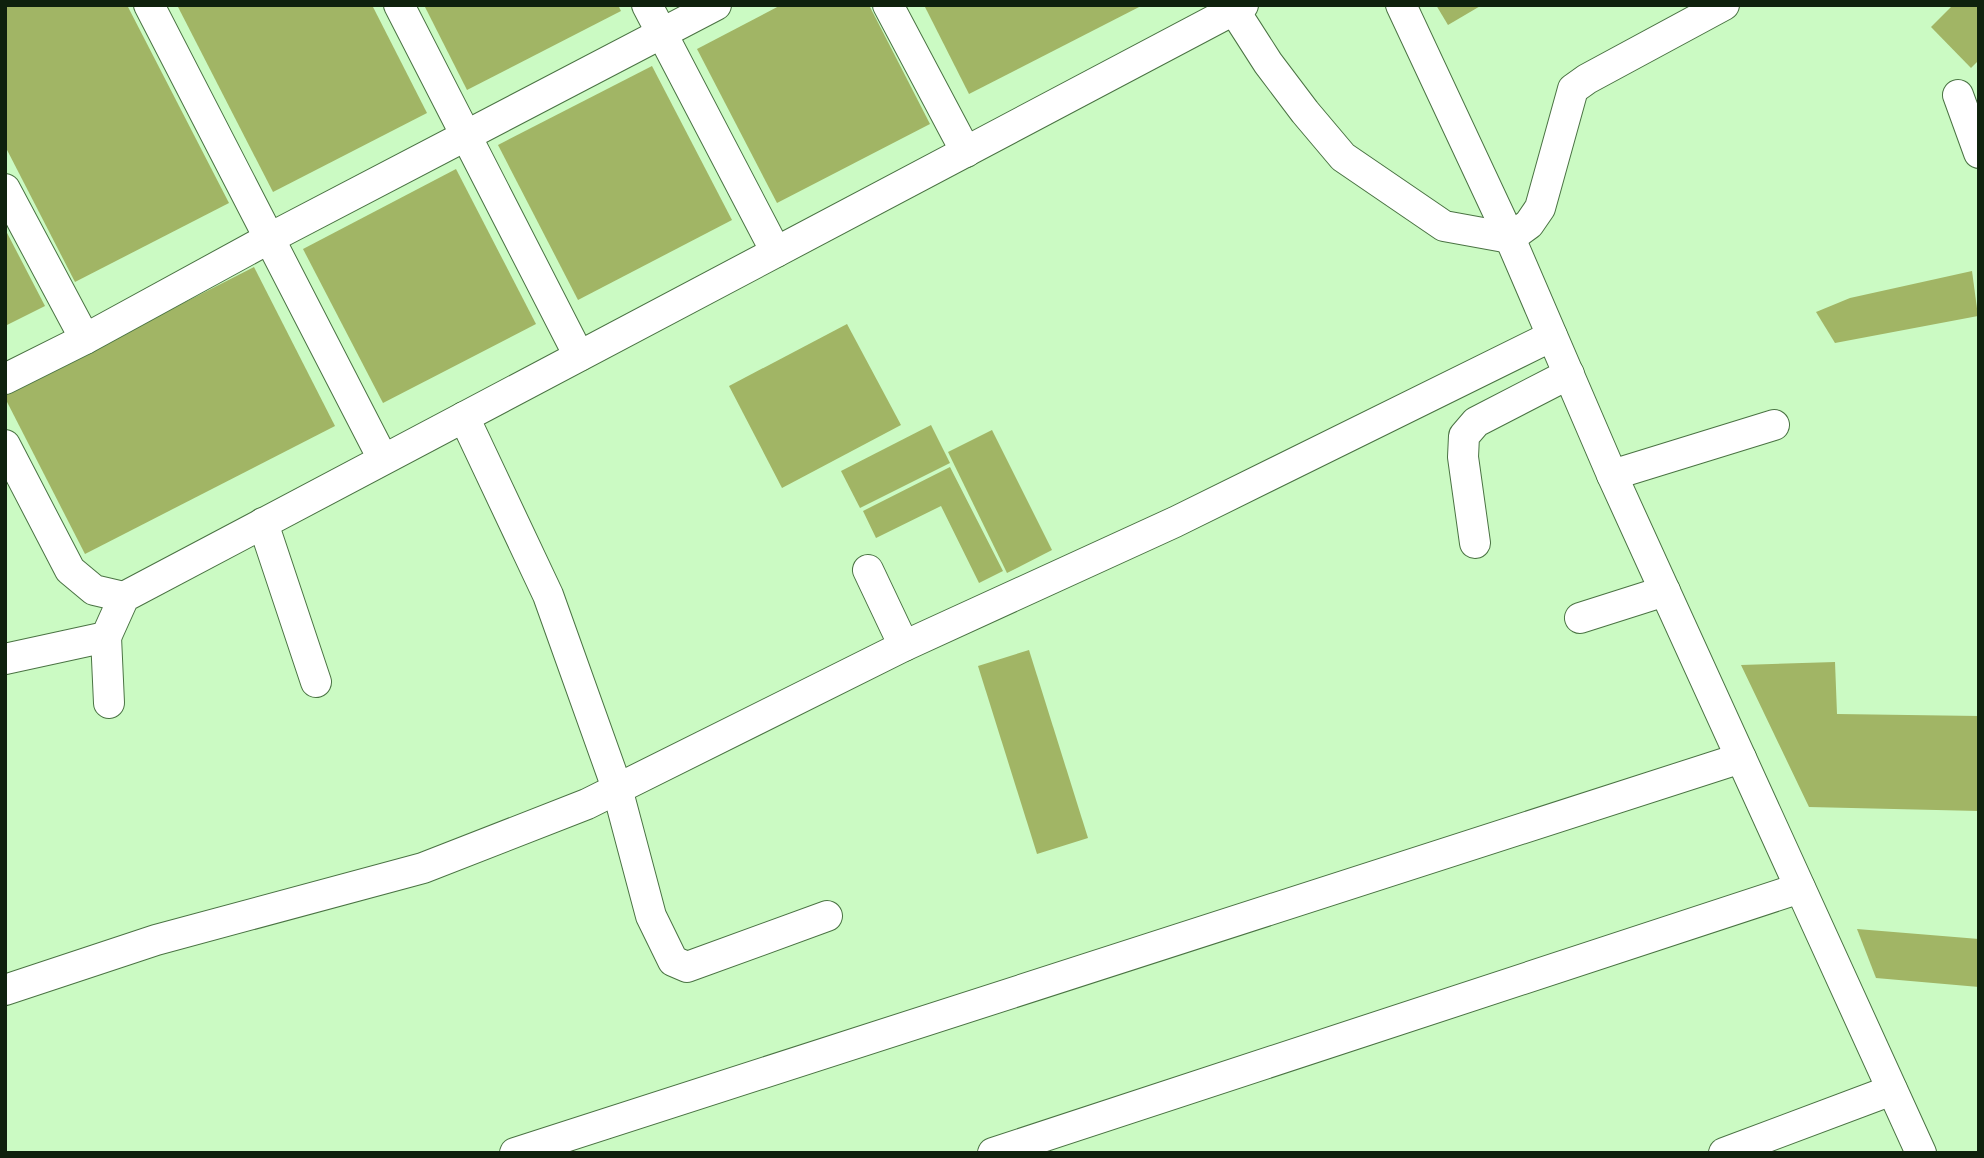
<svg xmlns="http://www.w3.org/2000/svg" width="1984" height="1158" font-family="'Times New Roman',serif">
<rect width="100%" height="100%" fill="#cbfac3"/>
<g fill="#a1b565">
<path d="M5,5H127L229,203L75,282L5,146Z"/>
<path d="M177,5H372L427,113L273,192Z"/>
<path d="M424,5H618L621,11L467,90Z"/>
<path d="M781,5H869L930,124L777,203L697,49Z"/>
<path d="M924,5H1143L969,94Z"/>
<path d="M1436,5H1482L1448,25Z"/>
<path d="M1953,5H1979V60L1971,68L1931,27Z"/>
<path d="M652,66L732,220L578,300L498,145Z"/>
<path d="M456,169L536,324L383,403L303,249Z"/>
<path d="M5,229L45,306L5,326Z"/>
<path d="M254,267L335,426L85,554L5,398V394Z"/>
<path d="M1972,271L1978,316L1835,343L1816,312L1850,298Z"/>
<path d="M847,324L901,425L782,488L729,386Z"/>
<path d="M931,425L950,463L860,508L841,471Z"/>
<path d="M992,430L1052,550L1007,573L948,452Z"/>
<path d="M950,467L1003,571L979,583L941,506L876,538L863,511Z"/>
<path d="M1029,650L1088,838L1037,854L978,666Z"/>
<path d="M1835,662L1837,714L1979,716V811L1809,807L1741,665Z"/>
<path d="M1857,929L1979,939V987L1876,978Z"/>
</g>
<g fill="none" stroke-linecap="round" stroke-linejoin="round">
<g stroke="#4a7343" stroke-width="32">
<g id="minor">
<path d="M149,5L383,459"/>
<path d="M399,5L579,356"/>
<path d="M647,5L776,252"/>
<path d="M888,5L966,152"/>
<path d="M1401,5L1510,238L1612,475L1921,1153"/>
<path d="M1234,10L1268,63L1305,112L1343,157L1444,226L1510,238L1529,224L1540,208L1573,89L1587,79L1724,5"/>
<path d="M1958,95L1979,153"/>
<path d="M5,189L85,339"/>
<path d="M5,379L85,339L268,239L716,5"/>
<path d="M464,417L548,595L617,788L651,916L673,961L687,967L827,916"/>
<path d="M5,445L70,570L94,590L124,597"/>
<path d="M1612,475L1774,425"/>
<path d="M263,523L316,682"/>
<path d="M1475,543L1463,457L1464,436L1476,422L1569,374"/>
<path d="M868,570L904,646"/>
<path d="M1580,618L1665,591"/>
<path d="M106,637L109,703"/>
<path d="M5,659L106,637L124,597L1243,5"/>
<path d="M5,990L156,940L423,868L587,804L904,646L1175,522L1552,336"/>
<path d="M515,1153L1741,758"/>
<path d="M993,1153L1800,888"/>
<path d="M1724,1153L1892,1090"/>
</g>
</g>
<use href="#minor" stroke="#fff" stroke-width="30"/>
</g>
<rect width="1984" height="1158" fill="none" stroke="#0f210d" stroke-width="14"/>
</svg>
